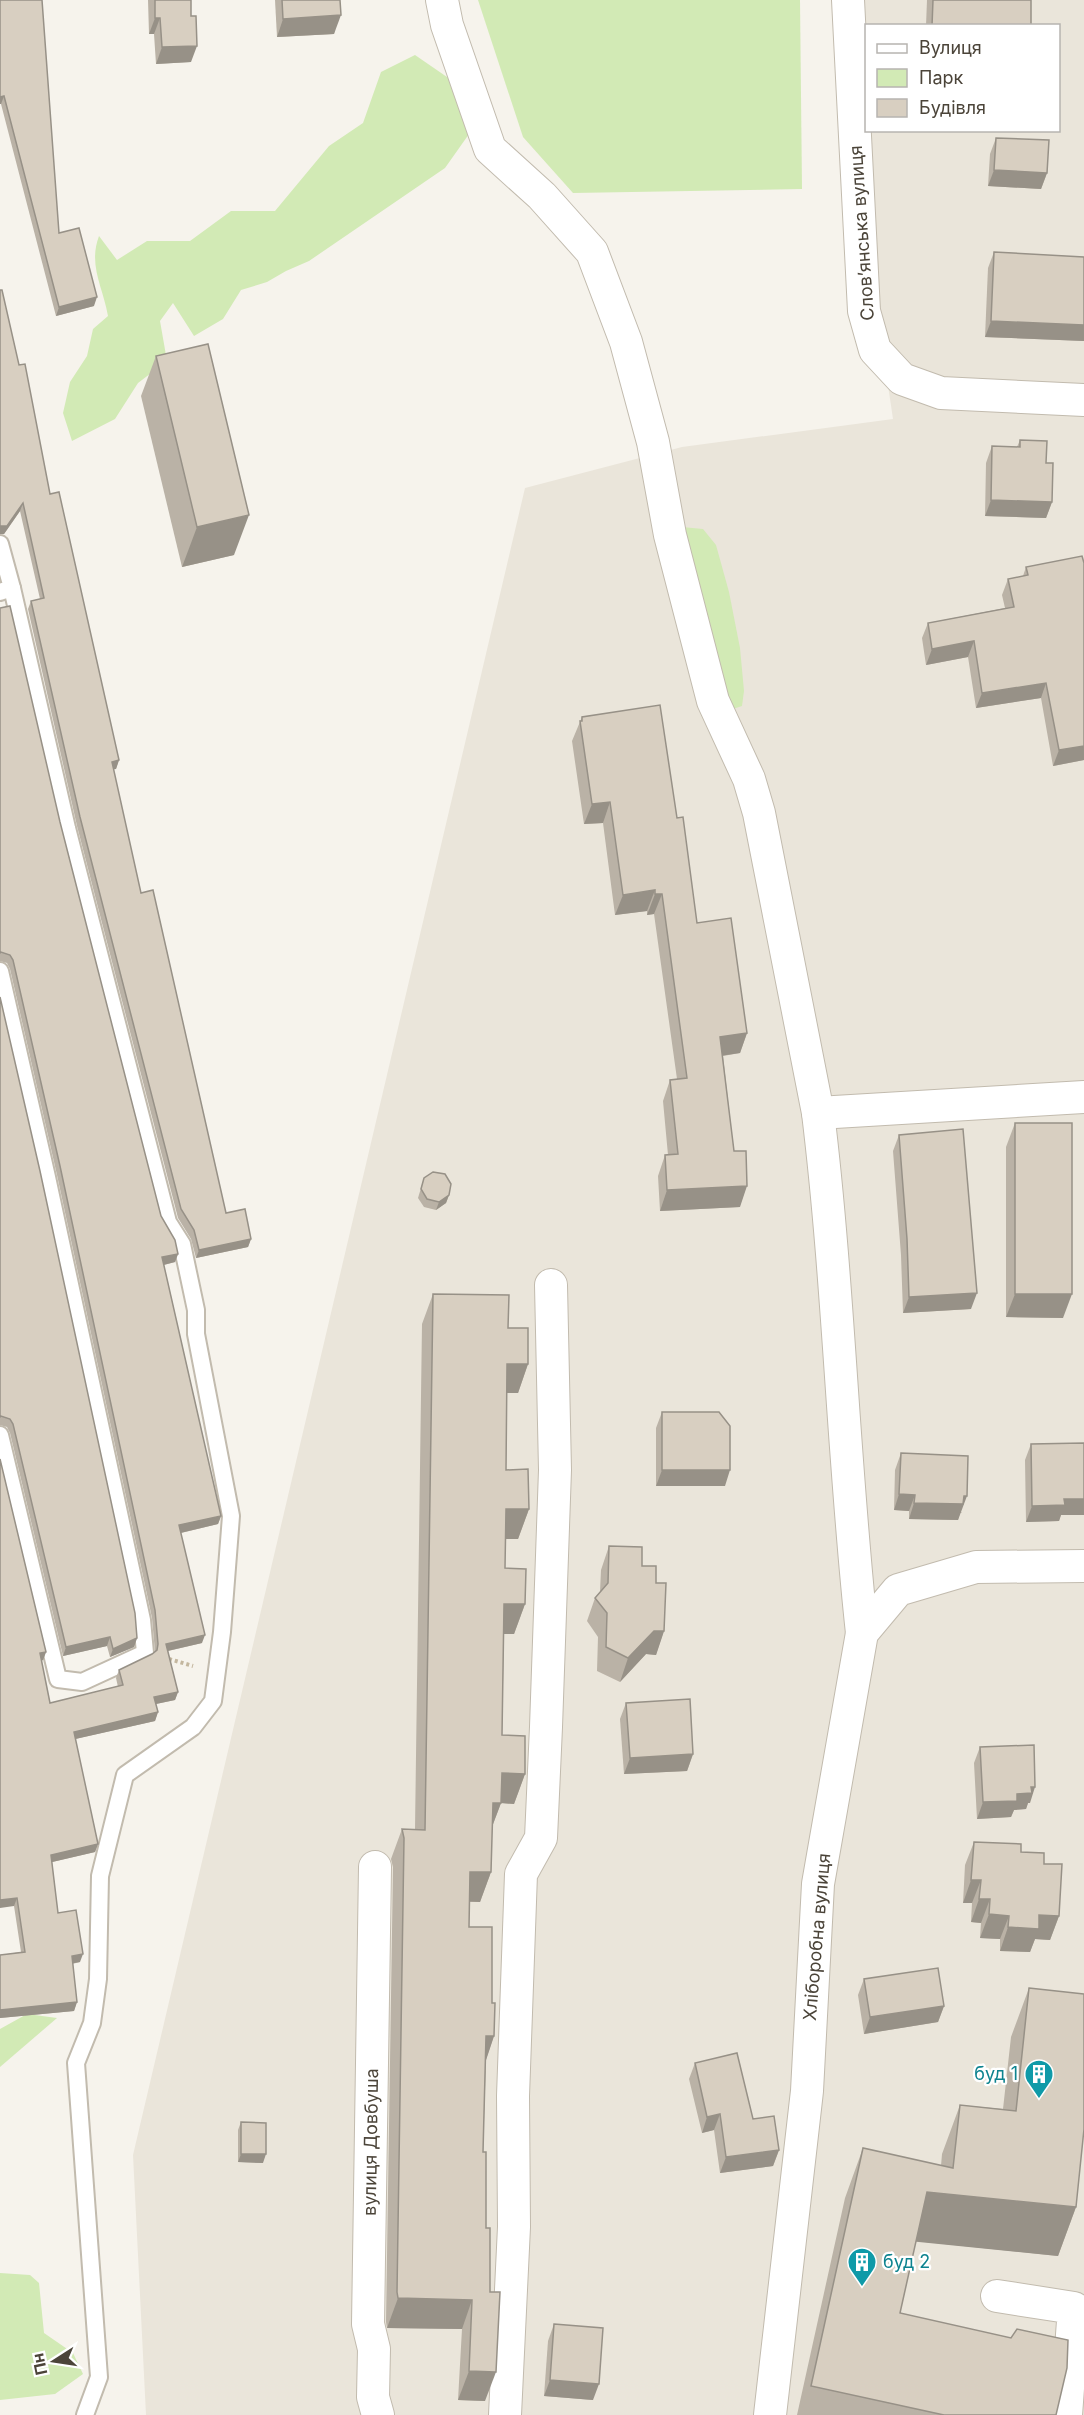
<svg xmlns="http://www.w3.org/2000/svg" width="1084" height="2415" font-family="Inter,sans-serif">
<rect width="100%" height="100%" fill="#f6f3ec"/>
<path fill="#eae5da" d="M859,0H1084V2415H146L133,2155L525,488L682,447L893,419L879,325L867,131L1058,130V26H866V118Z"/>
<g fill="#d2eab5">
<path d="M478,0H800L802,189L573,193L523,137Z"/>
<path d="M415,55L463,88L474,127L445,168L309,261L286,271L267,282L241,290L223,319L194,336L173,303L160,321L167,361L138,383L115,419L72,441L63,413L70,382L87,356L93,329L108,316C103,287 88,265 99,236L117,260L147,241H190L231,211H275L329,146L363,123L381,72Z"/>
<path d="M682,527L703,529L716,545L729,592L740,648L744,691L742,706L733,709H722Z"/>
<path d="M27,2014L57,2018L0,2067V2029Z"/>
<path d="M0,2273L30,2275L39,2283L44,2333L73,2353L83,2374L55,2394L0,2400Z"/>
</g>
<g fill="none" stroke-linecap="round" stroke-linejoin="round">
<g stroke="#c2bbae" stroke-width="20">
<g id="service">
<path d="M0,544L12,588L0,592"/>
<path d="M12,588L67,828L168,1222L182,1244L196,1310V1334L231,1516L222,1632L213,1701L193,1727L125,1775L100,1876L98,1979L92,2023L76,2063L99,2377L85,2415"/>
<path d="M0,971L47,1177L142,1620L145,1653L82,1682L58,1679L0,1435"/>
</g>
</g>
<g stroke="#c2bbae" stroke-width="34">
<g id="minor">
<path d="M442,0L447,25L490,149L542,196L592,252L626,342L653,442L670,535L713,701L749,779L759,813L818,1113L1084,1097"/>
<path d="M848,0L864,311L875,350L902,379L941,393L1084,400"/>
<path d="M818,1113C839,1285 843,1460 862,1633"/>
<path d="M375,1867L368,2324L374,2349L373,2397L378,2415"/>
<path d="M997,2296L1074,2308L1066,2415"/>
<path d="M505,2415L514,2227L513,2096L521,1874L541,1838L546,1727L555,1470L551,1285"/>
<path d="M770,2415L807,2091L818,1884L862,1633L898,1590L976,1567L1084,1566"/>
</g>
</g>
<path stroke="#c4b79f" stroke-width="4" stroke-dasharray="3 3" stroke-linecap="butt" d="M169,1659L193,1666"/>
<use href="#service" stroke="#fff" stroke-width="16"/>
<use href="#minor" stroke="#fff" stroke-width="32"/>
</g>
<g fill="#bab2a6">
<path d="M0,0L59,233L94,306L56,316L1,104Z"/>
<path d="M148,0H191V62L156,64L154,34H149Z"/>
<path d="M275,0H340L334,34L277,37Z"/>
<path d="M927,0H1031V26H926Z"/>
<path d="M996,138L1047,173L1041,189L988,186L990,154Z"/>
<path d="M994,252L1084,257V341L985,337L988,268Z"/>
<path d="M0,290L50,494L119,760L116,769H113L141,893L226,1213L251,1239L248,1247L196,1258L191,1239L178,1218L77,826L28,609L31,601L40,599L20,511L4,534H0Z"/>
<path d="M156,356L234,555L182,567L141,396Z"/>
<path d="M1020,440L1046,463L1052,502L1046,518L985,516L986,463L992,446L1017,447Z"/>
<path d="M1084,563V760L1053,766L1041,698L976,708L968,657L926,665L922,638L928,623L1005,608L1002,595L1008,579L1023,576L1026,567Z"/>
<path d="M0,608L60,822L161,1216L178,1254L175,1262L164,1265L221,1516L218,1524L181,1533L202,1643L168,1651L178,1692L175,1700L156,1704L158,1712L155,1721L75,1739L98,1844L95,1852L52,1862L58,1913L80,1962L72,1964L77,2002L74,2011L0,2018V1955L21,1952L14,1906L0,1459L46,1652L43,1660L41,1661L50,1703L118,1687L116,1678L119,1670L152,1654L155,1652L152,1618L57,1175L10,969L7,963L0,961Z"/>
<path d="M582,717L677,818L697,923L747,1033L740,1053L723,1056L740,1207L660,1211L658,1176L665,1155H668L663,1101L670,1080L677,1079L654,914L647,915V911L615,915L603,823L584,824L572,741Z"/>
<path d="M0,997L137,1638L134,1647L110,1657L107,1646L63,1656L10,1433L7,1427L0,1425Z"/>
<path d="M1015,1123L1063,1318L1006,1317V1147Z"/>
<path d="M899,1135L971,1309L903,1313L901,1255L893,1151Z"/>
<path d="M424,1178L449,1195L446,1203L436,1210L424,1207L418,1198Z"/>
<path d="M433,1294L508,1328L528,1364L518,1393H507L506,1470L529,1509L518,1539H505V1568L525,1604L514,1634H504L502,1735L525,1774L514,1804L501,1803L492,1827L491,1872L480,1902H469V1927L492,2003L494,2036L486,2060L483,2152L486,2228L485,2401L458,2400L462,2329L387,2328L386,2322L393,1867L391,1859L402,1829H415L422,1324Z"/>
<path d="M662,1412L725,1486H656V1428Z"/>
<path d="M1084,1443V1515H1061L1059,1521L1026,1522L1025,1460L1031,1444Z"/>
<path d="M901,1453L962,1513H960L958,1520L909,1519V1511L894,1510L895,1470Z"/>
<path d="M609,1546L642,1566L656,1583L664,1631L656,1655L646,1654L620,1682L597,1671L598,1637L587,1621L595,1598L600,1592L601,1570Z"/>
<path d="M626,1703L693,1754L687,1771L624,1774L620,1719Z"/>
<path d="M980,1747L1030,1803H1028L1026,1809L1014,1810L1011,1817L977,1819L974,1763Z"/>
<path d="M974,1842L1021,1852L1044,1864L1059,1916L1050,1940L1035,1939L1030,1952L1000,1951V1939L980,1938L981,1923L971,1922L972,1903H963L965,1865Z"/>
<path d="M864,1979L944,2006L938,2022L864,2034L858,1995Z"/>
<path d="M1029,1988L1076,2207L1058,2256L916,2241L900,2313L1056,2415H797L845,2198L863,2148L941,2166L942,2154L960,2105L1003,2109L1011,2037Z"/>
<path d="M695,2063L753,2119L779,2150L773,2166L720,2173L714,2130L702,2133L689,2079Z"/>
<path d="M241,2122L263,2163L238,2162V2130Z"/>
<path d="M554,2324L593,2400L544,2396L548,2341Z"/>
</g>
<g fill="#979187">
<path d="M341,15L334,34L277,37L283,19Z"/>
<path d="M155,18H160L154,34H149Z"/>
<path d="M197,46L191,62L156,64L162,47Z"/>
<path d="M4,96L1,104H0V97Z"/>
<path d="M994,170L1047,173L1041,189L988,186Z"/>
<path d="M97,297L94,306L56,316L59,307Z"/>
<path d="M991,321L1084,325V341L985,337Z"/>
<path d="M991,500L1052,502L1046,518L985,516Z"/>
<path d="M23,503L20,511L4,534H0V526Z"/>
<path d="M249,515L234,555L182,567L197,527Z"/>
<path d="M974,641L968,657L926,665L932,649Z"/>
<path d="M1046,683L1041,698L976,708L982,693Z"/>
<path d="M1084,746V760L1053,766L1059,750Z"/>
<path d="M119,760L116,769L109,770L112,762Z"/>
<path d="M610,802L603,823L584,824L592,804Z"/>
<path d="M655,890L647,911L615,915L623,895Z"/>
<path d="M655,894H662L654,914L647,915Z"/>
<path d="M747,1033L740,1053L713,1057L720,1037Z"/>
<path d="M747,1186L740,1207L660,1211L667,1190Z"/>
<path d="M449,1195L446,1203L436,1210L439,1202Z"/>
<path d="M251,1239L248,1247L196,1258L199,1250Z"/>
<path d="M178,1254L175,1262L159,1266L162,1257Z"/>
<path d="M977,1293L971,1309L903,1313L909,1297Z"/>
<path d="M1015,1294H1072L1063,1318L1006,1317Z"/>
<path d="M507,1364H528L518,1393H497Z"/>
<path d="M662,1470H730L725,1486H656Z"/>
<path d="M899,1494L915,1495L909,1511L894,1510Z"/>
<path d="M964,1496H967L958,1520L909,1519L914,1503Z"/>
<path d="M1064,1499H1084V1515H1061L1059,1521L1026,1522L1032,1506Z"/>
<path d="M506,1509H529L518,1539H495Z"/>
<path d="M221,1516L218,1524L176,1534L179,1525Z"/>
<path d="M504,1604H525L514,1634H493Z"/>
<path d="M654,1631H664L656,1655L646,1654L620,1682L628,1658Z"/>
<path d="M205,1635L202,1643L163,1652L166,1644Z"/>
<path d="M110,1637L107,1646L63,1656L66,1647Z"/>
<path d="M137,1638L134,1647L110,1657L113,1649Z"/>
<path d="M46,1652L43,1660L37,1662L40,1653Z"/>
<path d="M178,1692L175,1700L151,1705L154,1697Z"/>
<path d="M158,1712L155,1721L71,1740L74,1732Z"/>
<path d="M693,1754L687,1771L624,1774L630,1758Z"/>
<path d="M502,1773L525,1774L514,1804L501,1803L490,1832H482Z"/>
<path d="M1031,1787H1035L1030,1803H1028L1026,1809L1014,1810L1011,1817L977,1819L983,1802L1017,1794Z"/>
<path d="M98,1844L95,1852L48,1863L51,1855Z"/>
<path d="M470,1872H491L480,1902L459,1901Z"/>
<path d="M971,1880H981L972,1903H963Z"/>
<path d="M17,1898L14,1906L0,1908V1900Z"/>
<path d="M979,1899H990L981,1923L971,1922Z"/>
<path d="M989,1914L1009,1916L1000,1939L980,1938Z"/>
<path d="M1039,1915L1059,1916L1050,1940L1035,1939L1030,1952L1000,1951L1008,1927Z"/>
<path d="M83,1954L80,1962L69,1964L72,1956Z"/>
<path d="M77,2002L74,2011L0,2018V2010Z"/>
<path d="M944,2006L938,2022L864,2034L870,2017Z"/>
<path d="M486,2036H494L484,2066Z"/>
<path d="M720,2114L714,2130L702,2133L707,2117Z"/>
<path d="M779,2150L773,2166L720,2173L726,2157Z"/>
<path d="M241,2154H266L263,2163L238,2162Z"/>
<path d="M927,2192L1076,2207L1058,2256L909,2241Z"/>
<path d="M398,2298L472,2300L462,2329L387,2328Z"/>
<path d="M469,2371L496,2372L485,2401L458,2400Z"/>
<path d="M550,2380L599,2384L593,2400L544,2396Z"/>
</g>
<g fill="#d8cfc1" stroke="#979187" stroke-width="1.5">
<path d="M0,0H42L59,233L79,228L97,297L59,307L4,96L0,97Z"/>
<path d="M155,0H191V16H196L197,46L162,47L160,18H155Z"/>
<path d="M282,0H340L341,15L283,19Z"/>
<path d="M933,0H1031V26H932Z"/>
<path d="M996,138L1049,140L1047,173L994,170Z"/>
<path d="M994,252L1084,257V325L991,321Z"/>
<path d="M0,290H2L19,365L25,364L50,494L59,492L119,760L112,762L141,893L153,890L226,1213L245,1209L251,1239L199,1250L194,1230L181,1209L80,817L31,601L44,598L23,503L7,526H0Z"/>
<path d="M208,344L249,515L197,527L156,356Z"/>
<path d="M1020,440L1047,441L1046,463H1053L1052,502L991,500L992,446L1020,447Z"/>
<path d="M1082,556L1084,563V746L1059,750L1046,683L982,693L974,641L932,649L928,623L1014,607L1008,579L1028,575L1026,567Z"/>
<path d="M10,606L60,822L161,1216L175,1240L178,1254L162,1257L221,1516L179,1525L205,1635L166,1644L178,1692L154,1697L158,1712L74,1732L98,1844L51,1855L58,1913L76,1910L83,1954L72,1956L77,2002L0,2010V1955L25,1952L17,1898L0,1900V1459L46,1652L40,1653L50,1703L123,1685L119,1670L152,1654L157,1650L158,1644L155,1610L60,1166L13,960L10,955L1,952L0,953V608Z"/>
<path d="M660,705L677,818L683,817L697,923L731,918L747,1033L720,1037L734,1151H746L747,1186L667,1190L665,1155L678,1154L670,1080L687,1078L662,894H655V890L623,895L610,802L592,804L580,721H582V717Z"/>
<path d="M0,997L40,1171L135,1613L137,1638L113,1649L110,1637L66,1647L13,1424L10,1419L1,1416L0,1417Z"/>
<rect x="1015" y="1123" width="57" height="171"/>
<path d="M963,1129L977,1293L909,1297L907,1239L899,1135Z"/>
<path d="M433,1172L445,1174L451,1184L449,1195L439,1202L427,1199L421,1189L424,1178Z"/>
<path d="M433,1294L509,1295L508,1328H528V1364H507L506,1470L528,1469L529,1509H506L505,1568L526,1569L525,1604H504L502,1735L525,1736V1774L502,1773L501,1803H493L491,1872H470L469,1927H492V2003H495L494,2036H486L483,2152H486V2228H490V2292H500L496,2372L469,2371L472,2300L398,2298L397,2292L404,1838L402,1829L425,1830Z"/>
<path d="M662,1412H719L730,1426V1470H662Z"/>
<path d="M1084,1443V1499H1064L1065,1505L1032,1506L1031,1444Z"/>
<path d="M901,1453L968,1456L967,1496H964L963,1504L914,1503L915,1495L899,1494Z"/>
<path d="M609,1546L642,1547V1566H656V1583H666L664,1631H654L628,1658L606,1647L607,1613L595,1598L608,1583Z"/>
<path d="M690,1699L693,1754L630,1758L626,1703Z"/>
<path d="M1034,1745L1035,1787H1031L1032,1793L1017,1794V1801L983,1802L980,1747Z"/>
<path d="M974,1842L1021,1844V1852L1044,1853V1864H1062L1059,1916L1039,1915V1929L1008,1927L1009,1916L989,1914L990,1899H979L981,1880H971Z"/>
<path d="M938,1968L944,2006L870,2017L864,1979Z"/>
<path d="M1029,1988L1084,1994V2129L1076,2207L927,2192L900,2313L1011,2338L1017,2329L1068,2340L1067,2368L1056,2415H944L811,2386L863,2148L953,2168L960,2105L1016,2111Z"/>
<path d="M737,2053L753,2119L774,2116L779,2150L726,2157L720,2114L707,2117L695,2063Z"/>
<path d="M241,2122L266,2123V2154H241Z"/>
<path d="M554,2324L603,2328L599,2384L550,2380Z"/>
</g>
<defs>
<g id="building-pin" transform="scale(1.5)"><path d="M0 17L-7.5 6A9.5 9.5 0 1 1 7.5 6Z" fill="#0f9aa8" stroke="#fff"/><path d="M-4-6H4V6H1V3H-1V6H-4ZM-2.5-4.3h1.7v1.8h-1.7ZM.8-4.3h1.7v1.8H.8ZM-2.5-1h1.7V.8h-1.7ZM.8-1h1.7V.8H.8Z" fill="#fff"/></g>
</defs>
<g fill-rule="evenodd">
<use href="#building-pin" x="1039" y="2074"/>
<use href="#building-pin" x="862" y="2262"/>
</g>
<g text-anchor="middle" stroke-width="4.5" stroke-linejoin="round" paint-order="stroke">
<g font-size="18" fill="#4b4439" stroke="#fff">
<text transform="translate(862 233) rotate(-94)" y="6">Словʼянська вулиця</text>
<text transform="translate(817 1937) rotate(-85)" y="6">Хліборобна вулиця</text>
<text transform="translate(371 2142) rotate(-89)" y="6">вулиця Довбуша</text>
</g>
<g font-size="18" fill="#0d838f" stroke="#fff" text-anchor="end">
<text x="1018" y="2080">буд 1</text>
<text x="883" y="2268" text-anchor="start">буд 2</text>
</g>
</g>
<rect x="865" y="24" width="195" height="108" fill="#ffffff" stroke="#b7b4b0" stroke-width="1.5"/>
<rect x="877" y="44" width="30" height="9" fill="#ffffff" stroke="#b7b4b0" stroke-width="1.5"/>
<text x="919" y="54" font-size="18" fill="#4b4439">Вулиця</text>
<rect x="877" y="69" width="30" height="18" fill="#d2eab5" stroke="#b7b4b0" stroke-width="1.5"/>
<text x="919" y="84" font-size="18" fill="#4b4439">Парк</text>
<rect x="877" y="99" width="30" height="18" fill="#d8cfc1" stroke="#b7b4b0" stroke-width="1.5"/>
<text x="919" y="114" font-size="18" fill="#4b4439">Будівля</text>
<g transform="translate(54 2361) rotate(258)" stroke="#ffffff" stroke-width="4.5" paint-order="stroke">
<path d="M0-4.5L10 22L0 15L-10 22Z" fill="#4b4439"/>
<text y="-9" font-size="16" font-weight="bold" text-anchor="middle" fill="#4b4439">Пн</text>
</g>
</svg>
